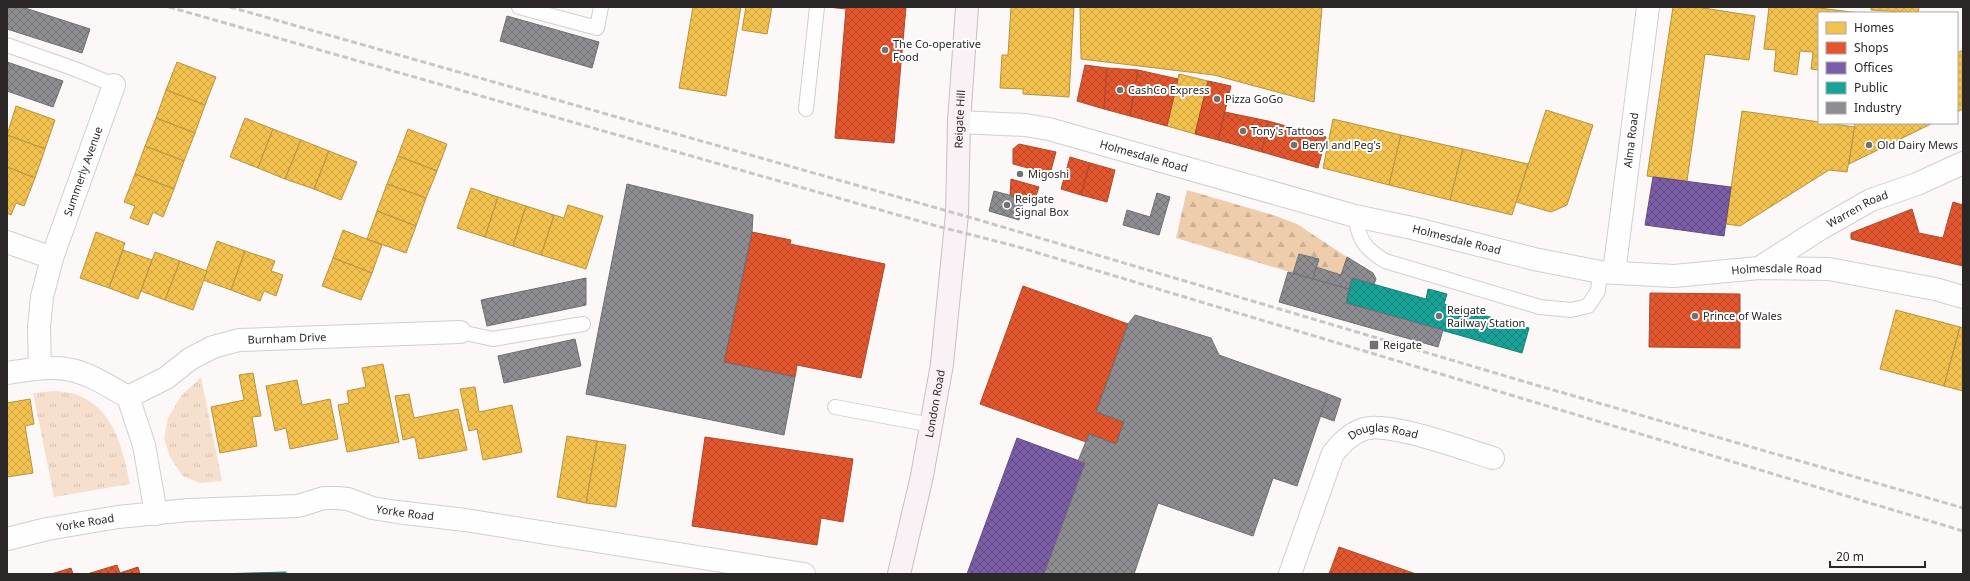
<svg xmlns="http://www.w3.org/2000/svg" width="1970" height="581" font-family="'Noto Sans',sans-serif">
<defs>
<pattern id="grass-tufts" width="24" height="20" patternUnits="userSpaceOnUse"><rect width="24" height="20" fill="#f6e0cd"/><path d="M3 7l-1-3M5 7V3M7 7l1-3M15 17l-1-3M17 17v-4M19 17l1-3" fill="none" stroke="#d3c0b0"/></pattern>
<pattern id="forest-firs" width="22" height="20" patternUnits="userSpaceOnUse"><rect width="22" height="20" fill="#eecdad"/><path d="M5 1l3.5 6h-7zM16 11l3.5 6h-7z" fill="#ccb095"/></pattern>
<pattern id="homes-cross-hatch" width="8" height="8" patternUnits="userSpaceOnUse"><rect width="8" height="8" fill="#f2c14e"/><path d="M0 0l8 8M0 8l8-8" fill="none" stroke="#d0a644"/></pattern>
<pattern id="shops-cross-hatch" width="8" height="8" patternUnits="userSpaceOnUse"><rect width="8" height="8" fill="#e4572e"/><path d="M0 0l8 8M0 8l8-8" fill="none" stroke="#b94827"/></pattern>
<pattern id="offices-cross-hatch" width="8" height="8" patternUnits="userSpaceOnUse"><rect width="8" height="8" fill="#7b5ea7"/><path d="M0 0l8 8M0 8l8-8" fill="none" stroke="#604a80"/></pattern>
<pattern id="public-cross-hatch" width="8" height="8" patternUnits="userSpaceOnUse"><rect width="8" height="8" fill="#17a398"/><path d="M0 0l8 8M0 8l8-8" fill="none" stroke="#15857c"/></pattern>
<pattern id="industry-cross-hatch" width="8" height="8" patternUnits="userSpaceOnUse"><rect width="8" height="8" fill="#8d8d92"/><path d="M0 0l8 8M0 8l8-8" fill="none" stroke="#737377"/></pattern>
</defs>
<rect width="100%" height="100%" fill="#fdf8f8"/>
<g fill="url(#grass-tufts)">
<path d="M201,377L222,481L200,483L183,476L170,457L164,438L168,418L181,396Z"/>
<path d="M55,391C63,392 73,392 80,396C116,412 122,449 130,484L54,497L33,393Z"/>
</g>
<path fill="url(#forest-firs)" d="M1187,190L1276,216L1297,224L1347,257L1341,275L1316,267L1319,259L1299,254L1293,273L1176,238Z"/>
<g fill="url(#homes-cross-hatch)" stroke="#b69342">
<path d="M693,7H741L726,96L679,88Z"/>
<path d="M746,7H772L767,34L742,30Z"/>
<path d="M1011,7H1074L1069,97L1023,94V89L1000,88L1002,55H1008Z"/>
<path d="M1080,7H1322L1314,102L1214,75L1081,59Z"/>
<path d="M1673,7H1697L1755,16L1749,60L1705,54L1687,181L1647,176Z"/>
<path d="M1769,7H1811L1860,13H1819V70L1811,69L1813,52L1800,51L1797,75L1774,71L1776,50L1764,49Z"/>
<path d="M1871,7H1919L1918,13L1871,10Z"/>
<path d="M1963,50V109L1957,112V53Z"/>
<path d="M177,62L216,77L205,105L166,90Z"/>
<path d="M1179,74L1208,81L1195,134L1167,126Z"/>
<path d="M166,90L205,105L195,133L156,118Z"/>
<path d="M16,106L55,120L45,149L7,135Z"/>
<path d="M1546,110L1593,125L1567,205L1551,212L1516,202Z"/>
<path d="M1742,111L1855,127L1847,172L1829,170L1740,226L1726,224Z"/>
<path d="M156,118L195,133L184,161L145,146Z"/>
<path d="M245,118L273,129L258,168L230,157Z"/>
<path d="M1333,119L1401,135L1389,185L1323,168Z"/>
<path d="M1855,123H1933L1849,164Z"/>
<path d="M273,129L301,140L285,179L258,168Z"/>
<path d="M408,129L447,144L437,171L398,156Z"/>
<path d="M7,135L45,149L35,178L7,167Z"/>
<path d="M1401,135L1463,149L1450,200L1389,185Z"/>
<path d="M301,140L329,151L314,189L285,179Z"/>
<path d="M145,146L184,161L174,189L135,174Z"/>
<path d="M1463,149L1528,164L1512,215L1450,200Z"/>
<path d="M329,151L357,162L341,200L314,189Z"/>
<path d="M398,156L437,171L426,198L387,184Z"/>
<path d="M7,167L35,178L24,206L16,203L11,215L7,213Z"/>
<path d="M135,174L174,189L163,217L153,212L148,225L130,218L135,206L124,202Z"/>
<path d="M387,184L426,198L416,226L377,211Z"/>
<path d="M471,188L498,197L485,237L457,228Z"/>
<path d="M498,197L526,206L513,246L485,237Z"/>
<path d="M568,205L603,216L586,269L541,255L554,215L564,218Z"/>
<path d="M526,206L554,215L541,255L513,246Z"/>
<path d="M377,211L416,226L406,253L367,239Z"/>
<path d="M343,230L382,245L372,273L333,258Z"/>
<path d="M96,232L125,243L109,288L80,278Z"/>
<path d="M217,241L245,251L231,290L203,280Z"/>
<path d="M123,250L152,260L138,299L109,288Z"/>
<path d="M245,251L275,261L271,271L283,275L276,296L264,291L260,301L231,290Z"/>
<path d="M155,252L180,261L165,300L141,291Z"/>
<path d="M333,258L372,273L361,300L322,286Z"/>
<path d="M180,261L207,271L193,310L165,300Z"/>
<path d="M1896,310L1960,327L1944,386L1880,369Z"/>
<path d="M1960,327L1963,328V391L1944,386Z"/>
<path d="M383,364L399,442L347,452L338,405L349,403L347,391L366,387L362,368Z"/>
<path d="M253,373L261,416L252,417L257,446L220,453L211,407L244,400L239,375Z"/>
<path d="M297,380L302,405L330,399L338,439L290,449L286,428L275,431L266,386Z"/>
<path d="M475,387L479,412L512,405L522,452L483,460L477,429L469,431L460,389Z"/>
<path d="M409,394L414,418L458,409L467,450L419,459L415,437L403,440L395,396Z"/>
<path d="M30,399L34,424L25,426L33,473L7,477V403Z"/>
<path d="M567,436L597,441L586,503L557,497Z"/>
<path d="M597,441L626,445L616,507L586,503Z"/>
</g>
<g fill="url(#shops-cross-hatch)" stroke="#ac492c">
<path d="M828,7H906L894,143L835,138L846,9Z"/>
<path d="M1085,65L1107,68L1104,109L1077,101Z"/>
<path d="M1107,68L1138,70L1130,116L1104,109Z"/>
<path d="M1138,70L1178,79L1167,126L1130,116Z"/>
<path d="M1208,81L1231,86L1218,140L1195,134Z"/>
<path d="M1225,112L1268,121L1262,152L1218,140Z"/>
<path d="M1268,121L1326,137L1318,168L1262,152Z"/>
<path d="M1019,144L1056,152L1050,174L1013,164V149Z"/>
<path d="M1070,157L1090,163L1081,195L1061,189Z"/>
<path d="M1090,163L1115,170L1107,202L1081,195Z"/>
<path d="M1011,179L1039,187L1034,202L1010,196Z"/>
<path d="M1953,202L1963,205V266L1851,239V233L1912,209L1919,233L1943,238Z"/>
<path d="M752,232L791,240L790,244L885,264L861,378L797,365L795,377L724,362Z"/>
<path d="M1023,286L1128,324L1096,412L1124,422L1116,444L1089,434L1086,442L980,404Z"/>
<path d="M1650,293L1740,294V348L1649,347Z"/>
<path d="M705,437L853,459L843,522L821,518L817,545L692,526Z"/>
<path d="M1339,547L1416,574H1329Z"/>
<path d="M117,565L120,573L138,567L140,574H87Z"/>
<path d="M71,568L73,574H51Z"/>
</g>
<g fill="url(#offices-cross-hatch)" stroke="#634e81">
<path d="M1653,177L1731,187L1724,236L1645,225Z"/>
<path d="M1017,438L1085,463L1044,574H967Z"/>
</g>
<g fill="url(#public-cross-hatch)" stroke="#1d7e76">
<path d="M1352,278L1426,299L1428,289L1436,291L1447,294L1444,304L1529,328L1522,353L1346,303Z"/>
<path d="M286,572V574H217Z"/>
</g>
<g fill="url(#industry-cross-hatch)" stroke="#706e72">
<path d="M7,7H22L90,29L82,53L7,29Z"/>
<path d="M507,16L599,42L592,68L500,41Z"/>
<path d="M7,62L63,81L53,107L7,91Z"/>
<path d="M627,184L753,215L752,232L724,362L795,377L784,435L586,394Z"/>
<path d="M994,191L1024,199L1019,220L989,211Z"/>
<path d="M1157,193L1170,197L1159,235L1123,225L1127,210L1150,217Z"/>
<path d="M1299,254L1319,259L1313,279L1293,273Z"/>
<path d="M1347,257L1373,273L1376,279L1374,284L1352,278L1349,289L1313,279L1316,267L1341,275Z"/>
<path d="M1288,272L1349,289L1346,303L1443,330L1438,347L1279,302Z"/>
<path d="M586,278V305L487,326L481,300Z"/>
<path d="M1135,315L1211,338L1219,355L1328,394L1297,486L1273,478L1253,536L1158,503L1134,574H1044L1085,463L1078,461L1089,434L1116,444L1124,422L1096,412L1128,324Z"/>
<path d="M575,339L581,366L504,383L498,356Z"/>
<path d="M1328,394L1341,399L1334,421L1320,416Z"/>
</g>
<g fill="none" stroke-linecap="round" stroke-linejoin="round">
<g stroke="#d2cece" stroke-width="16">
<g id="service">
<path d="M519,7L597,28L601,7"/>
<path d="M7,45L75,69L114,85"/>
<path d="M806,109L817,7"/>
<path d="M1355,216C1359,240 1364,248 1385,261L1540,307L1571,310L1588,306L1598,291L1600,272"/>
<path d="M460,332L493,339L583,324"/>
<path d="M835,407L932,425"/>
</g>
</g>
<g stroke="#d2cece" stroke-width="24">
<g id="minor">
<path id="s1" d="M959,122L1025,125L1049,129L1355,216L1412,228L1534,259L1600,272L1674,276L1759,268L1829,269L1935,289L1963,297"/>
<path d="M7,242L52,258L42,297L39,327L40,368"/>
<path id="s2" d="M52,258L114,85"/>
<path id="s3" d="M1759,268L1820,229L1871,200L1917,184L1963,163"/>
<path id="s4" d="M1614,273L1648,7"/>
<path d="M7,373C27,370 52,365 72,370C92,375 110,387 128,397L144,445L156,514"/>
<path id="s5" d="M128,397L166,378L190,359L213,347L239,340L460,332"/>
<path id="s6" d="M7,539L47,529L118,517L188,510L298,506L324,498H337L348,499L372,508L397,512L465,520L804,574"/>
<path id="s7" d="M1290,574L1333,453C1342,443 1351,433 1364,429C1389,421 1466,450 1493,458"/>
</g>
</g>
<g stroke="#cabdc3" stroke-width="24">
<g id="primary">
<path id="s8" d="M899,574L922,476L942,364L957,214L959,122L967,7"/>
</g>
</g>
<use href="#service" stroke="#fffefe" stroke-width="14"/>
<use href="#minor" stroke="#fffefe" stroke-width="22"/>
<use href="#primary" stroke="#f9f1f5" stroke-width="22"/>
<g stroke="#c7c7c7" stroke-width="3" stroke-dasharray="6 3" stroke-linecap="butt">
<path d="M169,7L933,225L1015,246L1963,531"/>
<path d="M230,7L979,220L1529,383L1963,508"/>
</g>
</g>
<g fill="#747070" stroke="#fff" stroke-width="1.5">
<circle cx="885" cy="50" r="4"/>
<circle cx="1120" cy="90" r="4"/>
<circle cx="1217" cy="99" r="4"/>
<circle cx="1243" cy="131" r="4"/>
<circle cx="1294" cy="145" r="4"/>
<circle cx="1869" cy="145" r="4"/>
<circle cx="1020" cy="174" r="4"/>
<circle cx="1007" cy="205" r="4"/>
<circle cx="1439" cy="316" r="4"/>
<circle cx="1695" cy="316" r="4"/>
<rect x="1369" y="340" width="10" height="10" rx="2"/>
</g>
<g text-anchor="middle" stroke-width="4" stroke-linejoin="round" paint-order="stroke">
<g font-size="11" fill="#2b2727" stroke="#fff" text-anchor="start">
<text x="893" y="48">The Co-operative<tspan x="893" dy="13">Food</tspan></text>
<text x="1128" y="94">CashCo Express</text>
<text x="1225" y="103">Pizza GoGo</text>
<text x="1251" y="135">Tony's Tattoos</text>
<text x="1302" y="149">Beryl and Peg's</text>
<text x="1877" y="149">Old Dairy Mews</text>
<text x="1028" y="178">Migoshi</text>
<text x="1015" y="203">Reigate<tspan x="1015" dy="13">Signal Box</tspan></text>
<text x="1447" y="314">Reigate<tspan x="1447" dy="13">Railway Station</tspan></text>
<text x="1703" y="320">Prince of Wales</text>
<text x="1383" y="349">Reigate</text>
</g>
<g font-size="11" fill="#2b2727" stroke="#fff">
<text dy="4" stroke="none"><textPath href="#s8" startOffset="460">Reigate Hill</textPath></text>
<text dy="4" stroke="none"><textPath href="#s4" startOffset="134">Alma Road</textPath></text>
<text dy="4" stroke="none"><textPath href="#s1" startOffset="189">Holmesdale Road</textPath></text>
<text dy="4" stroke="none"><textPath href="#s2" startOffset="92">Summerly Avenue</textPath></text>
<text dy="4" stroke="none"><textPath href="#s3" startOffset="115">Warren Road</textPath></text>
<text dy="4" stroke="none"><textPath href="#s1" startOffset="513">Holmesdale Road</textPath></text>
<text dy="4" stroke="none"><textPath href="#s1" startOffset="837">Holmesdale Road</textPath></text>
<text dy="4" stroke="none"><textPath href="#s5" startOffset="174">Burnham Drive</textPath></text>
<text dy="4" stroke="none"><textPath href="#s8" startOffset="174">London Road</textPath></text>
<text dy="4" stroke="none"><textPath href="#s7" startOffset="187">Douglas Road</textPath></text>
<text dy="4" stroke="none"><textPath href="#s6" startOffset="404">Yorke Road</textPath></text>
<text dy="4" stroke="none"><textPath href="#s6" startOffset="80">Yorke Road</textPath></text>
</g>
</g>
<rect width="1970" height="581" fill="none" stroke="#2b2727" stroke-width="16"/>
<rect x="1818" y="12" width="140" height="112" fill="#ffffff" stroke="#aaa9a9"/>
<rect x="1826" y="22" width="20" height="12" fill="#f2c14e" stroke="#aaa9a9"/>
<text x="1854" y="32" font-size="12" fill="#2b2727">Homes</text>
<rect x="1826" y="42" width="20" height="12" fill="#e4572e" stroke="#aaa9a9"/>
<text x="1854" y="52" font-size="12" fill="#2b2727">Shops</text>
<rect x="1826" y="62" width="20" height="12" fill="#7b5ea7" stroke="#aaa9a9"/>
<text x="1854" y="72" font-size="12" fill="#2b2727">Offices</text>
<rect x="1826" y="82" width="20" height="12" fill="#17a398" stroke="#aaa9a9"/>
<text x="1854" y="92" font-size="12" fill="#2b2727">Public</text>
<rect x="1826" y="102" width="20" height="12" fill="#8d8d92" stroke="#aaa9a9"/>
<text x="1854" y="112" font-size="12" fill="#2b2727">Industry</text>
<path d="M1830 561v6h95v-6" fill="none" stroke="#2b2727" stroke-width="2"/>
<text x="1836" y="561" font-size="12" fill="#2b2727" stroke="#ffffff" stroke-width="3" paint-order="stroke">20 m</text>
</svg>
